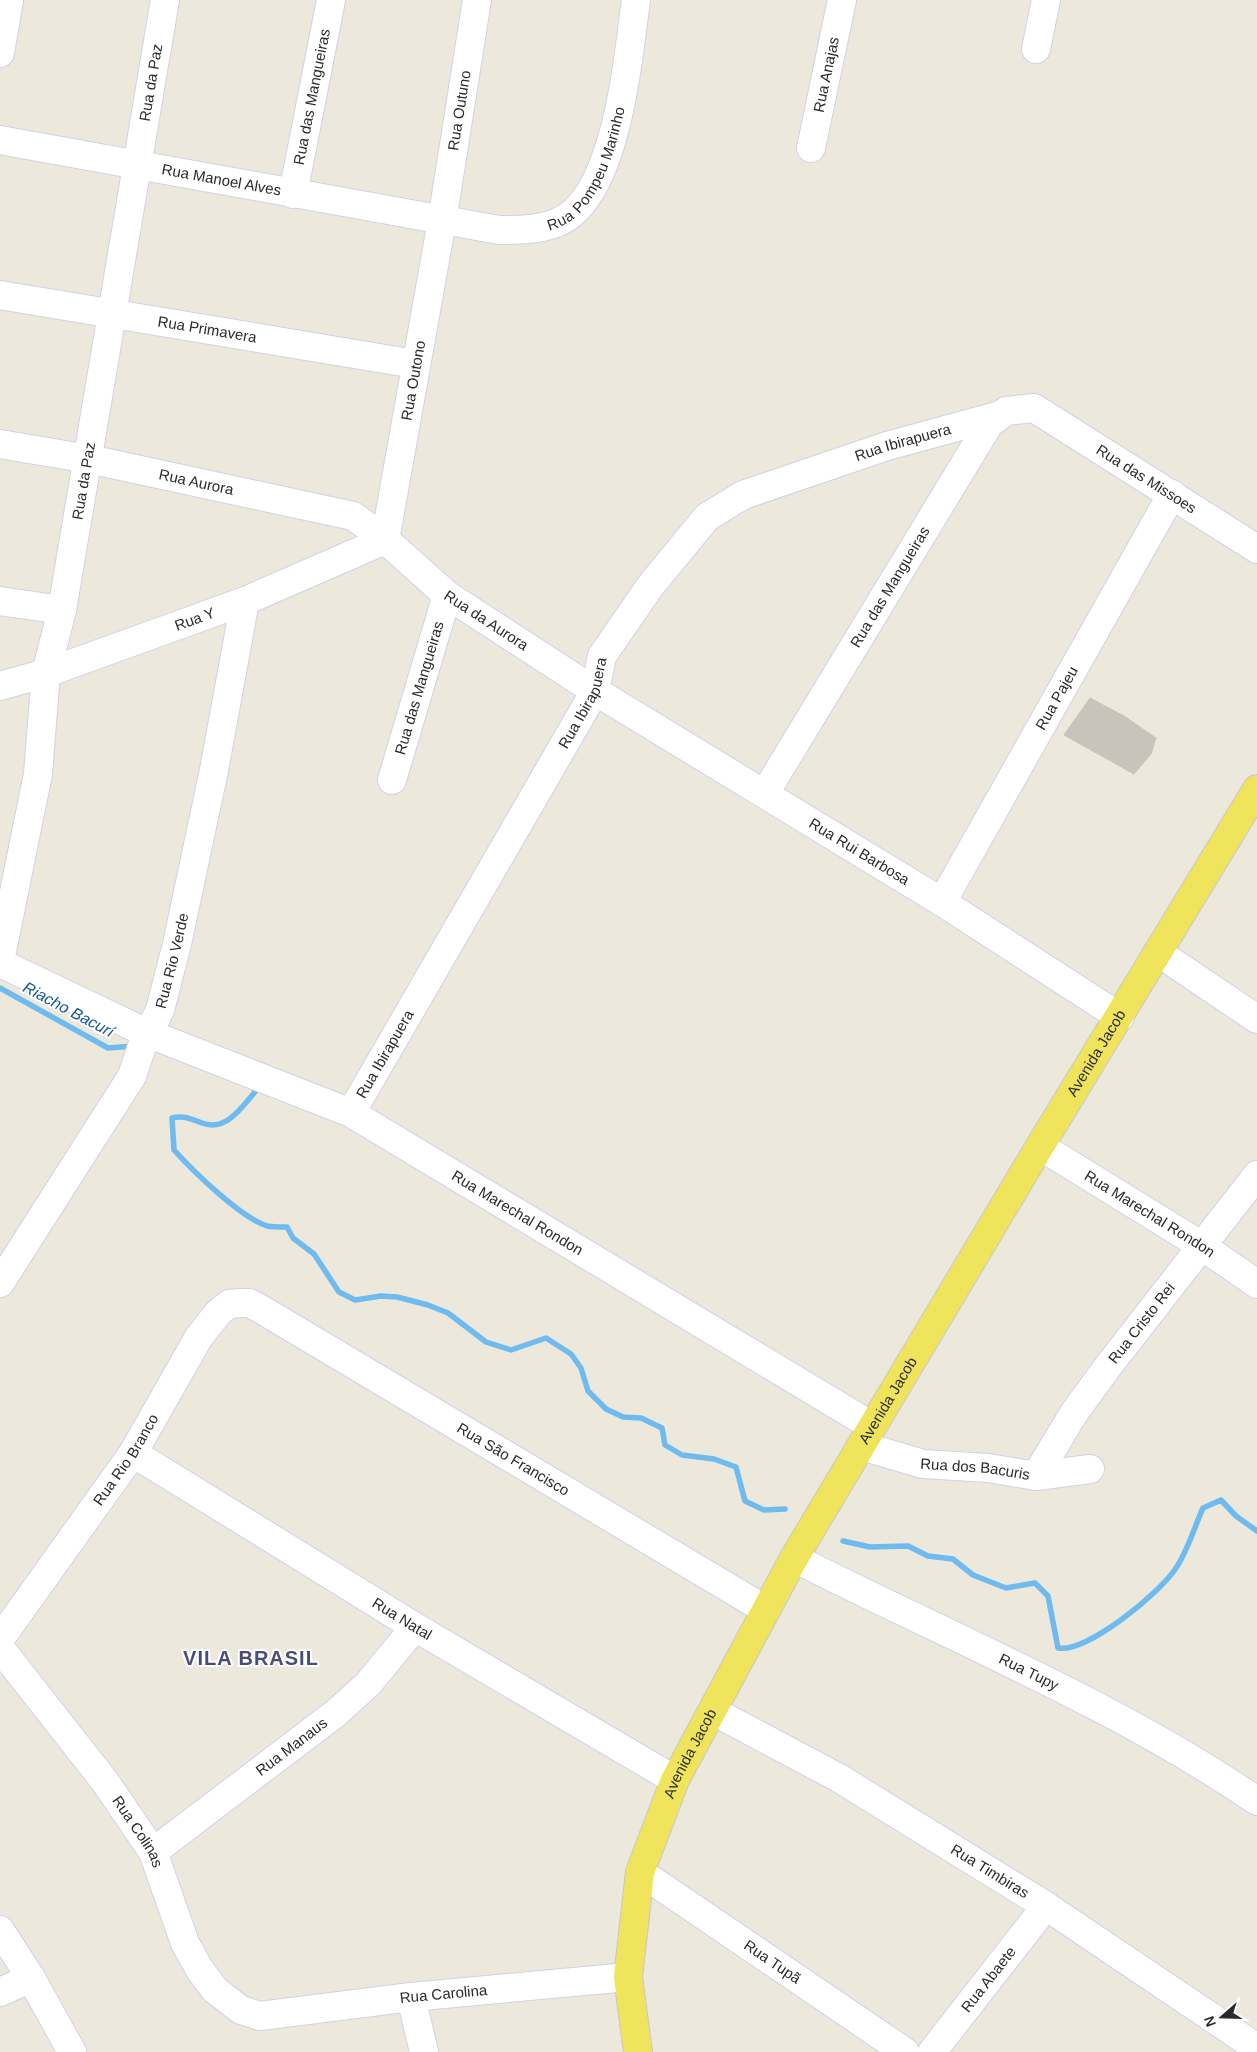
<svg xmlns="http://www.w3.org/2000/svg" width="1257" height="2052" font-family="Arial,sans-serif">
<rect width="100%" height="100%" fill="#ece8dc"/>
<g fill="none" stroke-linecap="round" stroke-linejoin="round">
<g stroke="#6fbaee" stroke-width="5.5">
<path d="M0,988L108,1048L134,1046"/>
<path d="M254,1084L255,1092C241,1108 226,1132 202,1123C191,1119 184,1115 172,1118L174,1150C194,1172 240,1217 267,1226C273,1227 281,1227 287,1227L293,1238L314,1254L339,1292L355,1300L381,1296L397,1297L428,1305L448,1313L486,1342L511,1350L546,1338L571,1354L581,1368L588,1391L606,1409L623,1417L641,1418L662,1428L665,1445L682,1455L714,1459L736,1467L745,1501L764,1510L785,1509"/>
<path d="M843,1541L870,1547L908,1546L928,1556L953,1559L973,1575L1006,1588L1035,1583L1048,1596L1058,1648C1087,1653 1160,1593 1176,1568C1188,1550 1194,1528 1203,1508L1221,1500L1236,1516L1257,1531"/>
</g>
</g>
<path fill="#c8c4bc" stroke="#c8c4b6" d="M1090,698L1124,716L1156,738L1151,754L1134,774L1064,735Z"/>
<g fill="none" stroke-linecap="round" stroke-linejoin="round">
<g stroke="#d2d2e3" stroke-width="30">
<g id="minor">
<path d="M1036,49L1046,0"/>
<path d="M0,53L9,0"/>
<path id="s1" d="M0,140L499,230C518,230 538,230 556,223C617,201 628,56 636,0"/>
<path id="s2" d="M811,148L842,0"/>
<path id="s3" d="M293,194L331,0"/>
<path id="s4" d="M0,295L415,364"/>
<path id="s5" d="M0,444L89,459L353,516L380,535L447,595L595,691L942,902L1120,1017"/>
<path id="s6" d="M385,540L442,221L477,0"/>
<path d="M0,601L62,610"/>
<path id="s7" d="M0,686L46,673L245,601L385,540"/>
<path id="s8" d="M392,780L447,595"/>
<path id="s9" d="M765,793L989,424L1006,411L1034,408L1257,549"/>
<path id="s10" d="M942,902L1172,494"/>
<path d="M1159,953L1257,1019"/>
<path id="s11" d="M0,961L38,774L46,673L62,610L165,0"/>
<path id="s12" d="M0,963L147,1033L351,1113L872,1426"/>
<path id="s13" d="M351,1113L595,691L602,656L651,585L707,517L743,495L887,446L997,416"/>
<path id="s14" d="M1040,1146L1202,1246L1257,1284"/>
<path id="s15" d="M0,1283L132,1076L142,1046L160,1010L177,944L214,770L245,601"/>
<path id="s16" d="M862,1446L923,1464L988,1468L1036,1476L1090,1469"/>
<path id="s17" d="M133,1453L415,1627L675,1780"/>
<path id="s18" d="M1036,1476L1074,1413L1106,1369L1257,1175"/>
<path id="s19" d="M794,1558C949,1637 1113,1703 1257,1801"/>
<path id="s20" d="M0,1639L133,1453L199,1337L218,1313L229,1304L240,1303H249L259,1308L766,1610"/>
<path id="s21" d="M0,1648L106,1783L153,1852L185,1943L200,1970L215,1990L241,2010L260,2016L411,1997L628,1977"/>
<path id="s22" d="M713,1711L839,1778L1046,1906L1257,2048"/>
<path id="s23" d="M153,1852L336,1713L368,1684L415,1627"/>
<path id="s24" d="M640,1872L905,2052"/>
<path d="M0,1930L31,1978L72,2052"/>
<path d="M0,1992L31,1978"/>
<path d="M411,1997L424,2052"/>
<path id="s25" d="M932,2052L1046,1906"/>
</g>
</g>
<g stroke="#c8c8c8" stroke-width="30">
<g id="major">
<path id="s26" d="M638,2052L628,1977L640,1872L675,1780L794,1558L1040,1146L1257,789"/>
</g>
</g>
<use href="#minor" stroke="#fff" stroke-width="28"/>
<use href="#major" stroke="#f0e45d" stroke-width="28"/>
</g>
<g text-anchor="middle" stroke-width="4" stroke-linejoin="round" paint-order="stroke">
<g font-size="15" fill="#2a2a2a" stroke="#fff">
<text dy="5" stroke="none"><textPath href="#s2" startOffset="75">Rua Anajas</textPath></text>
<text dy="5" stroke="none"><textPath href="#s11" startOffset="892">Rua da Paz</textPath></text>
<text dy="5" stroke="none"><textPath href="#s3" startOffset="99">Rua das Mangueiras</textPath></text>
<text dy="5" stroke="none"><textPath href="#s6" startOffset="436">Rua Outuno</textPath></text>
<text dy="5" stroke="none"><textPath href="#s1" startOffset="629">Rua Pompeu Marinho</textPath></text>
<text dy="5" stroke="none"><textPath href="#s1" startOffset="225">Rua Manoel Alves</textPath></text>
<text dy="5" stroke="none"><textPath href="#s4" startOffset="210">Rua Primavera</textPath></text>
<text dy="5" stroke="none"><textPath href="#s6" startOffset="162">Rua Outono</textPath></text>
<text dy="5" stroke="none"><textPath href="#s13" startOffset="908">Rua Ibirapuera</textPath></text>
<text dy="5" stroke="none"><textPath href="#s9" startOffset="614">Rua das Missoes</textPath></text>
<text dy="5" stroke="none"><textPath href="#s11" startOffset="488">Rua da Paz</textPath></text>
<text dy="5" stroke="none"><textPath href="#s5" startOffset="200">Rua Aurora</textPath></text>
<text dy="5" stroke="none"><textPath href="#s9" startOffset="241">Rua das Mangueiras</textPath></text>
<text dy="5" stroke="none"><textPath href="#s7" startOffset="206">Rua Y</textPath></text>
<text dy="5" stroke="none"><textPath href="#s5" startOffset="530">Rua da Aurora</textPath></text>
<text dy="5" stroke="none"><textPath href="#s8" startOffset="96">Rua das Mangueiras</textPath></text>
<text dy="5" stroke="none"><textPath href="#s10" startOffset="234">Rua Pajeu</textPath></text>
<text dy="5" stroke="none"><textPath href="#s13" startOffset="472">Rua Ibirapuera</textPath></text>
<text dy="5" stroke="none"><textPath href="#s5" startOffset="969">Rua Rui Barbosa</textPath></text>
<text dy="5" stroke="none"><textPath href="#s15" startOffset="368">Rua Rio Verde</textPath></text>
<text dy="5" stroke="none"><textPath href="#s13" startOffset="68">Rua Ibirapuera</textPath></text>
<text dy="5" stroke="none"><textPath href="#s26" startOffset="1120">Avenida Jacob</textPath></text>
<text dy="5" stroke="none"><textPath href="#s12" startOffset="576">Rua Marechal Rondon</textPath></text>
<text dy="5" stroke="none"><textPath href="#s14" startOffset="129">Rua Marechal Rondon</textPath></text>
<text dy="5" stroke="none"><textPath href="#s18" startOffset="186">Rua Cristo Rei</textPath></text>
<text dy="5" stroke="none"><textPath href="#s26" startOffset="715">Avenida Jacob</textPath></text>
<text dy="5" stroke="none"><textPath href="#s20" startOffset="734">Rua São Francisco</textPath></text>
<text dy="5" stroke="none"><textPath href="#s20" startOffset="219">Rua Rio Branco</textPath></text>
<text dy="5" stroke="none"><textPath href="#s16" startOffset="116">Rua dos Bacuris</textPath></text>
<text dy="5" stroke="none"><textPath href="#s17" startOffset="316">Rua Natal</textPath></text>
<text dy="5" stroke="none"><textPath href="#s19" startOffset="261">Rua Tupy</textPath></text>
<text dy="5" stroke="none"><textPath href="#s23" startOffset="174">Rua Manaus</textPath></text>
<text dy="5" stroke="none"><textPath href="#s26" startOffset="310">Avenida Jacob</textPath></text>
<text dy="5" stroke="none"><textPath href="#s21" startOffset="230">Rua Colinas</textPath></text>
<text dy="5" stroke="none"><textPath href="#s22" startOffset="320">Rua Timbiras</textPath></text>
<text dy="5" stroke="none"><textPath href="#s24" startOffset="160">Rua Tupã</textPath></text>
<text dy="5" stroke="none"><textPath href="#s25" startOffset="92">Rua Abaete</textPath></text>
<text dy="5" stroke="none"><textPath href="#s21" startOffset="645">Rua Carolina</textPath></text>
</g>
<g font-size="16" font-style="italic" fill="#0e559b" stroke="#fff">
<text transform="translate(69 1009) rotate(28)" y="6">Riacho Bacurí</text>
</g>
<g font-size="20" font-weight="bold" letter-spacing="1" fill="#4b4c7b" stroke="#fff">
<text x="251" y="1665">VILA BRASIL</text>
</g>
</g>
<g transform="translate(1222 2017) rotate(250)" stroke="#ffffff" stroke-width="4" paint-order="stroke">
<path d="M0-4L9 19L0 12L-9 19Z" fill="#2a2a2a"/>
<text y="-8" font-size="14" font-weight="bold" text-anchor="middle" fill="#2a2a2a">N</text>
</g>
</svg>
